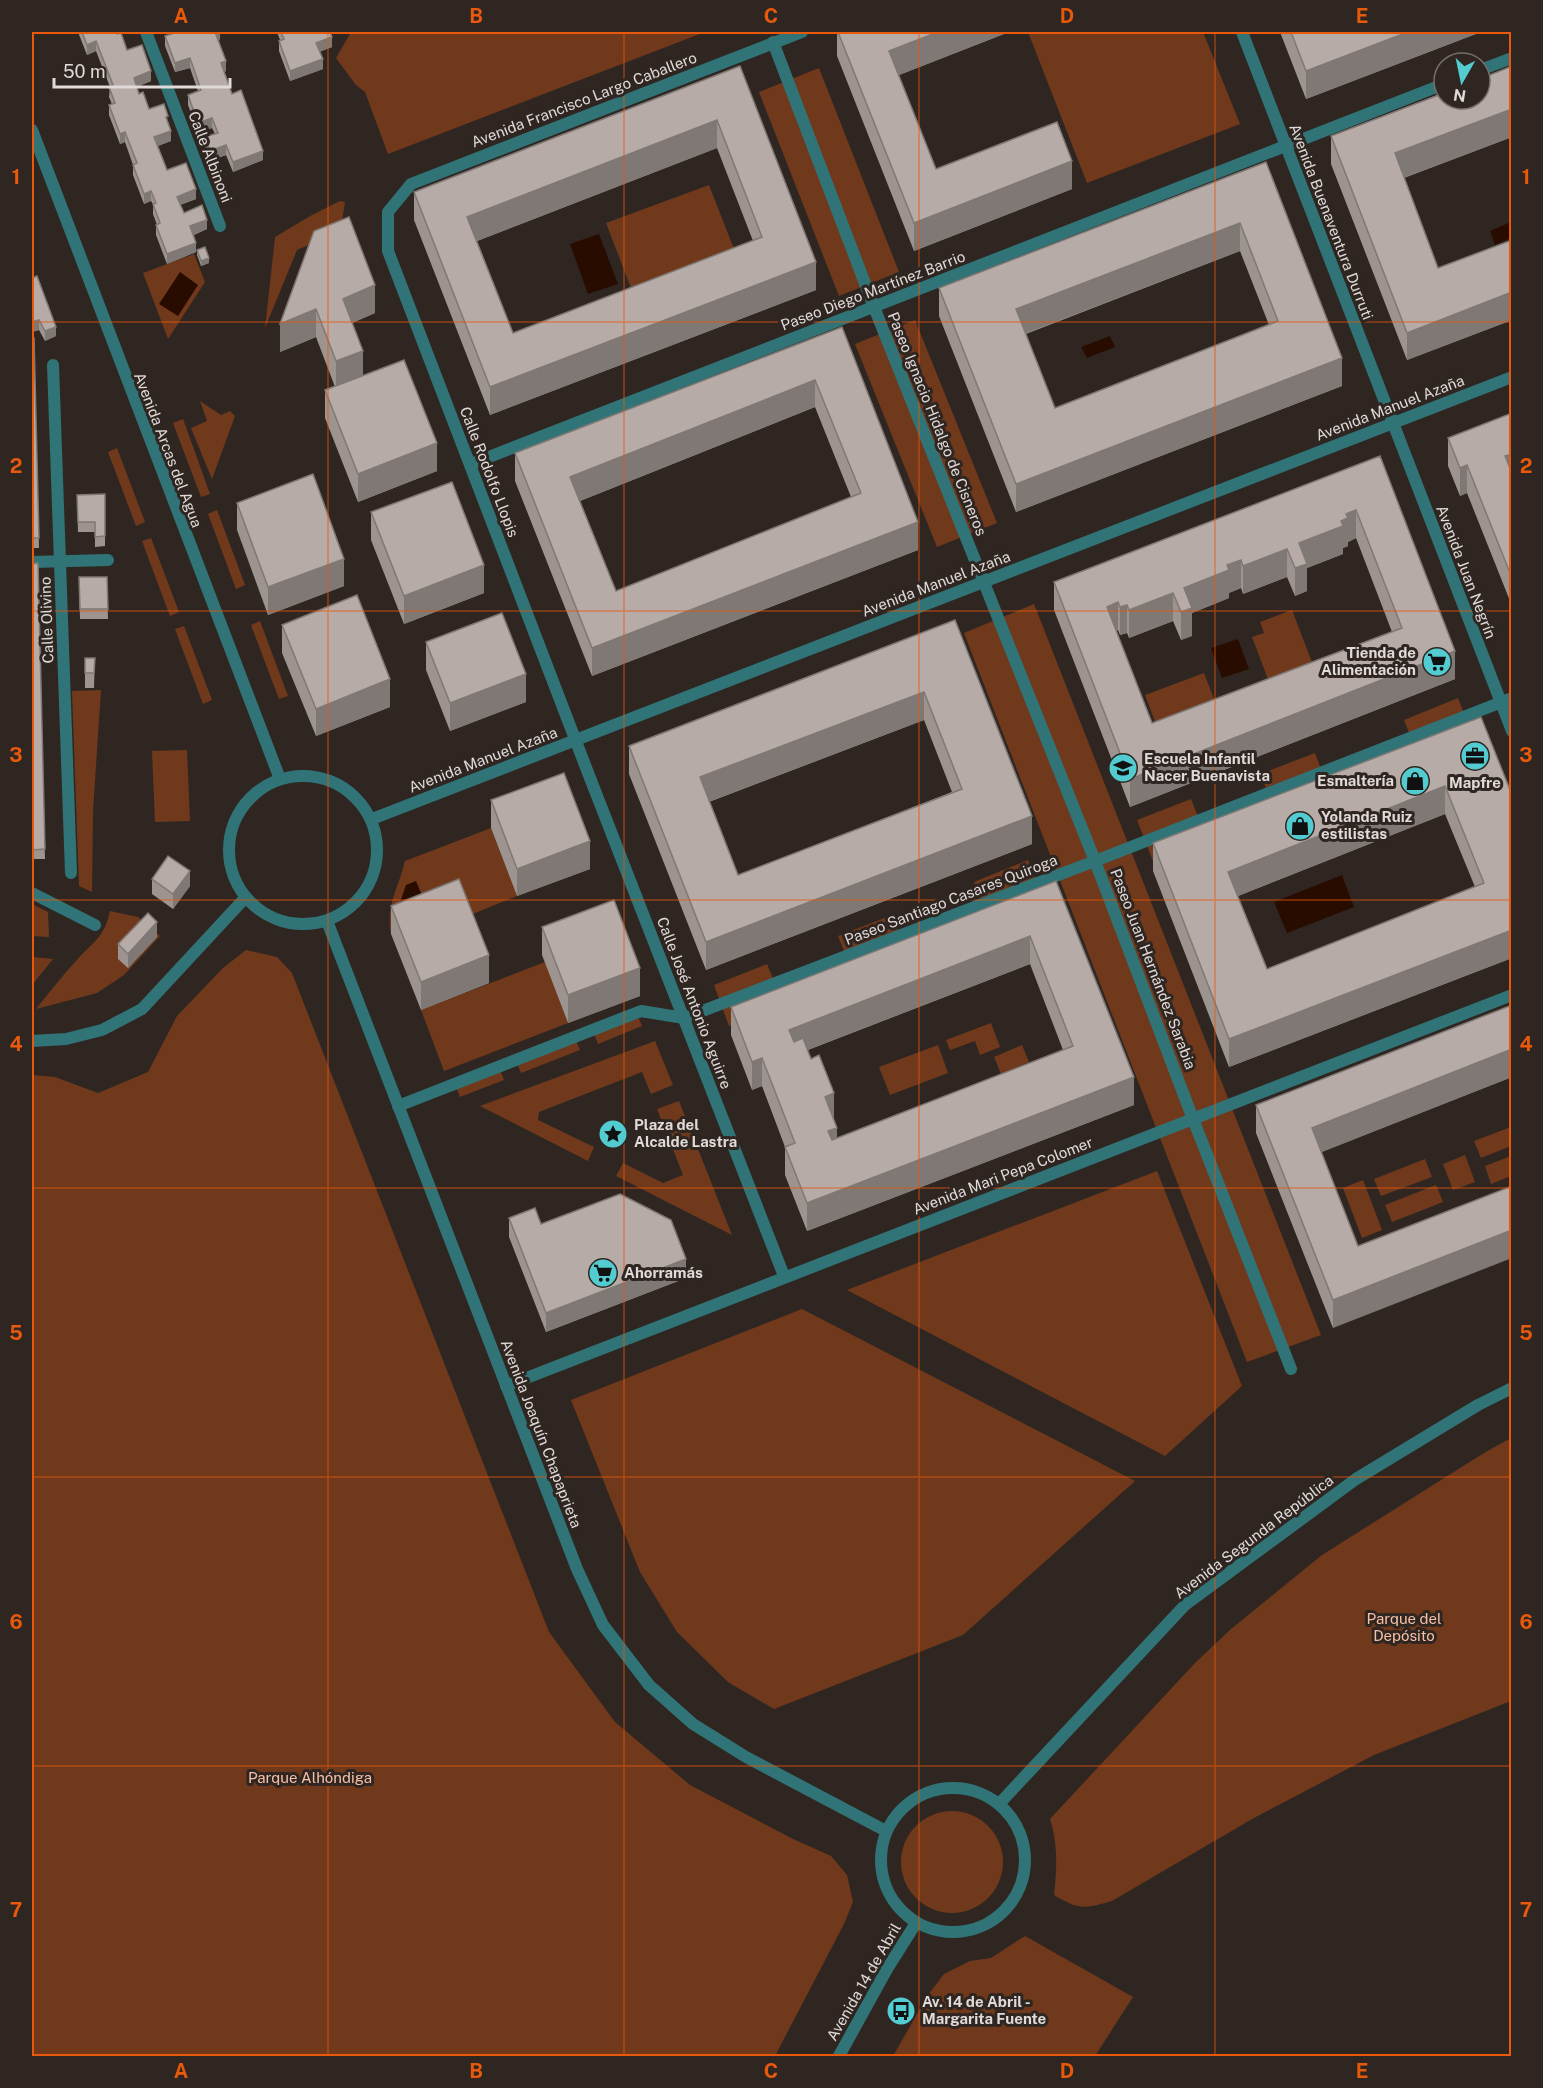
<svg xmlns="http://www.w3.org/2000/svg" width="1543" height="2088" font-family="'Public Sans',sans-serif">
<rect width="100%" height="100%" fill="#2f2622"/>
<g fill="#70391c">
<path d="M351,32H705L388,154L365,92L356,85L336,58Z"/>
<path d="M1028,32H1203L1240,124L1087,183Z"/>
<path d="M819,68L899,272L839,296L759,92Z"/>
<path d="M709,185L734,249L631,288L606,223Z"/>
<path d="M340,201L345,202L342,221L343,230L297,250L265,328L275,237L312,215Z"/>
<path d="M194,254L205,282L168,339L143,273Z"/>
<path d="M915,320L997,523L937,547L855,344Z"/>
<path d="M200,401L221,415L230,411L235,416L212,479L191,428L207,421Z"/>
<path d="M183,419L210,494L201,497L173,423Z"/>
<path d="M117,448L145,522L136,526L108,452Z"/>
<path d="M217,510L245,585L236,589L208,514Z"/>
<path d="M151,538L179,612L170,616L142,541Z"/>
<path d="M1034,604L1321,1335L1247,1362L964,633Z"/>
<path d="M1292,610L1313,665L1269,682L1252,637L1264,633L1260,622Z"/>
<path d="M260,621L288,696L279,699L251,625Z"/>
<path d="M184,626L212,700L203,704L175,629Z"/>
<path d="M1204,673L1215,702L1156,724L1145,695Z"/>
<path d="M101,690L93,811L92,892L79,886L72,691Z"/>
<path d="M1458,698L1474,739L1420,760L1404,720Z"/>
<path d="M187,750L190,821L155,822L152,751Z"/>
<path d="M1315,753L1330,793L1277,814L1260,774Z"/>
<path d="M1191,799L1207,839L1153,861L1137,820Z"/>
<path d="M491,828L517,896L463,918L459,908L391,934C385,905 399,888 405,861Z"/>
<path d="M1028,860L1044,901L990,922L974,882Z"/>
<path d="M32,904L48,912L49,937L32,936Z"/>
<path d="M110,911L138,917L160,936L124,975L97,993L36,1009C49,993 62,976 76,961C93,941 104,939 110,911Z"/>
<path d="M892,915L908,955L854,976L838,936Z"/>
<path d="M246,950L277,957L292,973L549,1632L615,1722L690,1785L793,1839L831,1856L847,1875L853,1902L844,1924L775,2056H32V1075L55,1077L98,1093L148,1072L177,1016L223,968Z"/>
<path d="M32,957L53,959L32,985Z"/>
<path d="M545,962L568,1023L444,1071L421,1010Z"/>
<path d="M767,964L784,1005L729,1026L714,985Z"/>
<path d="M637,1014L642,1026L598,1044L593,1031Z"/>
<path d="M991,1023L1000,1047L980,1055L975,1041L950,1050L946,1040Z"/>
<path d="M575,1038L580,1050L521,1073L516,1060Z"/>
<path d="M655,1041L673,1085L651,1094L642,1072L539,1112L538,1120L594,1147L588,1161L480,1106Z"/>
<path d="M938,1045L948,1073L890,1095L879,1067Z"/>
<path d="M1022,1045L1029,1062L1001,1074L994,1057Z"/>
<path d="M499,1067L504,1080L460,1097L455,1084Z"/>
<path d="M679,1101L732,1235L616,1176L623,1163L663,1183L683,1175L657,1109Z"/>
<path d="M1511,1127V1146L1481,1158L1474,1141Z"/>
<path d="M1465,1155L1475,1182L1453,1190L1443,1164Z"/>
<path d="M1511,1156V1176L1491,1184L1485,1166Z"/>
<path d="M1425,1159L1432,1177L1381,1196L1374,1179Z"/>
<path d="M1157,1171L1242,1386L1165,1456L847,1290Z"/>
<path d="M1363,1180L1382,1230L1362,1238L1343,1188Z"/>
<path d="M1436,1185L1443,1202L1392,1222L1385,1205Z"/>
<path d="M802,1309L1135,1481L963,1635L774,1709L728,1682L677,1632L640,1572L571,1400Z"/>
<path d="M1511,1438V1701L1374,1755L1252,1819L1112,1901C1084,1909 1079,1910 1054,1895C1057,1868 1058,1845 1050,1819L1195,1663L1231,1629L1322,1555L1484,1453Z"/>
<circle cx="952" cy="1862" r="51"/>
<path d="M1025,1936L1133,1997L1095,2056H893L928,1995L944,1974L970,1961L991,1958Z"/>
</g>
<g fill="#290c00">
<path d="M1511,222V238L1495,245L1490,231Z"/>
<path d="M599,234L618,284L588,294L570,244Z"/>
<path d="M180,272L198,285L178,316L159,304Z"/>
<path d="M1110,336L1115,347L1087,358L1081,347Z"/>
<path d="M1238,639L1249,669L1222,678L1211,648Z"/>
<path d="M1342,875L1354,907L1287,933L1274,902Z"/>
<path d="M416,881L429,912L396,914L406,885Z"/>
</g>
<g fill="none" stroke-linecap="round" stroke-linejoin="round">
<g stroke="#307477" stroke-width="12">
<path d="M773,42L874,307L1095,861L1193,1119L1291,1369"/>
<path d="M1480,70L1512,58"/>
<path d="M471,464L1444,84"/>
<path d="M32,893L95,925"/>
<path d="M398,1106L641,1011L684,1018L1095,861L1512,698"/>
</g>
<g stroke="#307477" stroke-width="12">
<path d="M146,32L220,226"/>
<path d="M1242,32L1512,731"/>
<path d="M53,365L71,873"/>
<path d="M32,562L108,560"/>
<path d="M784,1276L585,765L388,251V212L411,184L802,32"/>
<path d="M506,1386L1512,995"/>
</g>
<g stroke="#307477" stroke-width="12">
<path d="M32,130L280,779"/>
<circle cx="303" cy="850" r="74"/>
<path d="M372,819L1512,377"/>
<path d="M327,921L577,1569L603,1625L649,1685L693,1724L746,1757L886,1831"/>
<path d="M32,1041L66,1039L102,1030L142,1009L245,898"/>
<circle cx="953" cy="1860" r="72"/>
<path d="M999,1804L1185,1605L1356,1479L1478,1405L1512,1388"/>
<path d="M839,2056L887,1969L916,1923"/>
</g>
</g>
<g fill="#9d938f" fill-rule="evenodd">
<path d="M78,32H116L127,50L151,81L137,87L139,94L149,109L168,124L171,141L158,146L167,170L196,199L180,205L184,213L207,229L194,235L196,252L167,264L156,235V225H157L153,214V204L151,201L144,204L133,175V165L125,142L120,144L109,115V105L112,104L109,97L110,87L96,51L87,55Z"/>
<path d="M220,32V39L219,40L226,71L224,72L232,94L263,160L233,172L226,155L210,161L204,147V137L215,134L212,128L198,132L188,105V95L198,91L190,68L175,72L165,46V36Z"/>
<path d="M277,32H330L332,47L319,52L323,69L290,81L279,51V41L280,40Z"/>
<path d="M837,32H1009L899,75L936,169L1072,189L914,251L837,56Z"/>
<path d="M1280,32H1481L1306,99Z"/>
<path d="M740,66L816,290L490,415L414,220V192ZM717,148L753,241L513,333L477,241Z"/>
<path d="M1512,66V137L1404,178L1438,268L1512,240V320L1407,360L1331,164V136Z"/>
<path d="M1266,162L1342,386L1016,512L939,316V288ZM1240,251L1269,325L1055,408L1026,334Z"/>
<path d="M314,231L375,313L352,323L363,376L437,471L358,502L325,418V390L335,387L316,337L280,352Z"/>
<path d="M197,250L209,263L201,266L197,255Z"/>
<path d="M32,278L56,336L45,341L39,330L32,332Z"/>
<path d="M842,327L918,550L592,676L515,481V453ZM815,407L851,497L616,591L580,501Z"/>
<path d="M32,338H34L39,548H32Z"/>
<path d="M1512,413V606L1467,493L1460,496L1448,466V438Z"/>
<path d="M1380,456L1455,679L1130,807L1054,610V582ZM1356,538L1392,632L1152,723L1116,631L1118,630L1120,635L1127,633L1129,638L1173,621L1181,640L1192,636V613L1229,598V593L1241,588L1243,594L1287,577L1295,596L1307,591V568L1343,554V548L1348,546V542Z"/>
<path d="M105,494V546L95,547V532H78L77,495Z"/>
<path d="M237,503L344,586L268,615L237,530Z"/>
<path d="M371,512L484,593L404,624L371,540Z"/>
<path d="M38,563L45,859H32V564Z"/>
<path d="M79,577H107L108,619H80Z"/>
<path d="M955,620L1032,844L706,970L629,774V746ZM924,720L952,792L738,875L709,802Z"/>
<path d="M282,625L390,707L316,736L282,653Z"/>
<path d="M426,642L526,702L450,731L426,670Z"/>
<path d="M85,658H95L94,688H85Z"/>
<path d="M1481,717L1512,958L1229,1067L1153,871V843ZM1445,814L1475,887L1267,969L1238,896Z"/>
<path d="M491,800L590,869L517,896L491,828Z"/>
<path d="M152,879L190,886L173,909L152,894Z"/>
<path d="M1056,881L1134,1105L807,1231L785,1175V1147L762,1086L752,1090L731,1035V1007ZM1030,964L1063,1050L837,1138L834,1121L808,1050Z"/>
<path d="M391,906L489,983L421,1010L391,934Z"/>
<path d="M542,927L640,996L568,1023L542,955Z"/>
<path d="M157,937L128,968L118,959V944Z"/>
<path d="M1512,1005V1077L1321,1152L1358,1246L1333,1328L1256,1133V1105Z"/>
<path d="M509,1218L541,1224L686,1278L546,1332L509,1237Z"/>
</g>
<g fill="#7f7874">
<path d="M215,32H220V39L215,41Z"/>
<path d="M938,32H1009L889,79V51Z"/>
<path d="M1408,32H1481L1306,99V71Z"/>
<path d="M332,37V47L316,53V43Z"/>
<path d="M96,41V51L87,55V45Z"/>
<path d="M190,58V68L175,72V63Z"/>
<path d="M323,59V69L290,81V71Z"/>
<path d="M226,61V71L221,73V63Z"/>
<path d="M151,71V81L134,88V78Z"/>
<path d="M1512,109V137L1395,181V153Z"/>
<path d="M212,118V128L198,132V123Z"/>
<path d="M717,120V148L467,245V217Z"/>
<path d="M171,131V141L154,147V137Z"/>
<path d="M125,132V142L120,144V134Z"/>
<path d="M226,145V155L210,161V151Z"/>
<path d="M263,151V160L233,172V162Z"/>
<path d="M1072,161V189L914,251V223Z"/>
<path d="M196,189V199L177,206V197Z"/>
<path d="M151,191V201L144,204V194Z"/>
<path d="M207,220V229L190,236V226Z"/>
<path d="M1240,223V251L1016,337V309Z"/>
<path d="M196,243V252L167,264V254Z"/>
<path d="M209,258V263L201,266V261Z"/>
<path d="M816,262V290L490,415V387Z"/>
<path d="M375,285V313L343,327V299Z"/>
<path d="M1512,292V320L1407,360V333Z"/>
<path d="M316,309V337L280,352V324Z"/>
<path d="M39,320V330L32,332V322Z"/>
<path d="M56,327V336L45,341V331Z"/>
<path d="M363,351V379L336,389V361Z"/>
<path d="M1342,358V386L1016,512V484Z"/>
<path d="M815,380V407L570,505V477Z"/>
<path d="M437,443V471L358,502V474Z"/>
<path d="M1512,454V481L1505,456Z"/>
<path d="M1467,465V493L1460,496V468Z"/>
<path d="M1356,510V538L1348,542V546L1343,548V554L1307,568V591L1295,596V568L1299,543L1346,514Z"/>
<path d="M918,522V550L592,676V648Z"/>
<path d="M1287,549V577L1243,594V566Z"/>
<path d="M344,559V586L268,615V587Z"/>
<path d="M1241,560V588L1229,593V598L1192,613V636L1181,640V612L1184,588L1227,565Z"/>
<path d="M484,565V593L404,624V596Z"/>
<path d="M1173,593V621L1129,638V610Z"/>
<path d="M1118,602V630L1107,634V607Z"/>
<path d="M1127,605V633L1120,635V607Z"/>
<path d="M1455,651V679L1130,807V779Z"/>
<path d="M526,674V702L450,731V703Z"/>
<path d="M390,679V707L316,736V709Z"/>
<path d="M924,692V720L700,805V777Z"/>
<path d="M1445,786V814L1228,900V872Z"/>
<path d="M1032,816V844L706,970V942Z"/>
<path d="M590,841V869L517,896V869Z"/>
<path d="M190,871V886L173,909V894Z"/>
<path d="M157,922V937L128,968V954Z"/>
<path d="M1512,930V958L1229,1067V1039Z"/>
<path d="M1030,936V964L789,1057V1030Z"/>
<path d="M489,955V983L421,1010V982Z"/>
<path d="M640,968V996L568,1023V995Z"/>
<path d="M1512,1049V1077L1312,1156V1128Z"/>
<path d="M762,1058V1086L752,1090V1062Z"/>
<path d="M1134,1077V1105L807,1231V1203Z"/>
<path d="M834,1093V1121L825,1097Z"/>
<path d="M837,1128V1156L828,1131Z"/>
<path d="M1512,1230V1258L1333,1328V1300Z"/>
<path d="M686,1259V1278L546,1332V1313Z"/>
</g>
<g fill="#b6aba6" stroke="#7f7874" stroke-width="1.5" fill-rule="evenodd">
<path d="M82,32H116L117,34L121,33L127,50L142,45L151,71L134,78L139,94L143,92L149,109L164,104L168,116L166,117L171,131L154,137L167,170L186,163L196,189L177,197L184,213L202,205L207,220L190,226L196,243L167,254L156,225L160,223L153,204L156,203L151,191L144,194L133,165L137,163L125,132L120,134L109,105L115,103L109,87L113,85L96,41L87,45Z"/>
<path d="M177,32H215L226,61L221,63L232,94L241,90L263,151L233,162L226,145L210,151L204,137L218,133L212,118L198,123L188,95L201,90L190,58L175,63L165,36Z"/>
<path d="M281,32H330L332,37L316,43L323,59L290,71L279,41L284,39Z"/>
<path d="M838,32H938L889,51L936,169L1057,122L1072,161L914,223Z"/>
<path d="M1291,32H1408L1306,71Z"/>
<path d="M740,66L816,262L490,387L414,192ZM717,120L762,237L513,333L467,217Z"/>
<path d="M1512,66V109L1395,153L1438,268L1512,240V292L1407,333L1331,136L1444,93V99H1480V79Z"/>
<path d="M1266,162L1342,358L1016,484L939,288ZM1240,223L1278,321L1055,408L1016,309Z"/>
<path d="M349,217L375,285L343,299L363,351L336,361L316,309L280,324L314,231Z"/>
<path d="M205,247L209,258L201,261L197,250Z"/>
<path d="M37,276L56,327L45,331L39,320L32,322V278Z"/>
<path d="M842,327L918,522L592,648L515,453ZM815,380L861,493L616,591L570,477Z"/>
<path d="M32,338H34L39,538H32Z"/>
<path d="M404,360L437,443L358,474L325,390Z"/>
<path d="M1512,413V454L1505,456L1512,473V578L1467,465L1460,468L1448,438Z"/>
<path d="M1380,456L1455,651L1130,779L1054,582ZM1356,510L1402,628L1152,723L1107,607L1118,602L1120,607L1127,605L1129,610L1173,593L1181,612L1192,608L1184,588L1229,570L1227,565L1241,560L1243,566L1287,549L1295,568L1307,564L1299,543L1343,526L1341,521L1348,518L1346,514Z"/>
<path d="M313,474L344,559L268,587L237,503Z"/>
<path d="M452,482L484,565L404,596L371,512Z"/>
<path d="M105,494V536L95,537V522H78L77,495Z"/>
<path d="M38,563L45,849L32,850V564Z"/>
<path d="M79,577H107L108,609H80Z"/>
<path d="M357,595L390,679L316,709L282,625Z"/>
<path d="M502,613L526,674L450,703L426,642Z"/>
<path d="M955,620L1032,816L706,942L629,746ZM924,692L962,789L738,875L700,777Z"/>
<path d="M85,658H95L94,673H85Z"/>
<path d="M1481,717L1512,795V930L1229,1039L1153,843ZM1445,786L1484,883L1267,969L1228,872Z"/>
<path d="M564,773L590,841L517,869L491,800Z"/>
<path d="M168,856L190,871L173,894L152,879Z"/>
<path d="M459,879L489,955L421,982L391,906Z"/>
<path d="M1056,881L1134,1077L807,1203L785,1147L795,1143L762,1058L752,1062L731,1007ZM1030,936L1073,1046L832,1140L828,1131L837,1128L825,1097L834,1093L819,1055L811,1059L803,1038L794,1042L789,1030Z"/>
<path d="M614,900L640,968L568,995L542,927Z"/>
<path d="M148,913L157,922L128,954L118,944Z"/>
<path d="M1512,1005V1049L1312,1128L1358,1246L1512,1186V1230L1333,1300L1256,1105Z"/>
<path d="M620,1194L671,1220L686,1259L546,1313L509,1218L535,1208L541,1224Z"/>
</g>
<path fill="none" stroke="#e8590c" stroke-width="1.5" stroke-opacity="0.55" d="M328,32V2056M624,32V2056M919,32V2056M1215,32V2056M32,322H1512M32,611H1512M32,900H1512M32,1188H1512M32,1477H1512M32,1766H1512"/>
<defs>
<g id="supermarket-disc" transform="scale(1.5)"><circle r="9.5" fill="#52ccd0" stroke="#2f2622"/><path d="M-6-5.5h2.5l.6 2H6L4.5 2H-2.5L-4.4-4H-6ZM-1.5 3.2a1.3 1.3 0 1 0 .1 0ZM3 3.2a1.3 1.3 0 1 0 .1 0Z" fill="#111"/></g>
<g id="office-disc" transform="scale(1.5)"><circle r="9.5" fill="#52ccd0" stroke="#2f2622"/><path d="M-6-3h4V-5.5h4V-3h4V5H-6ZM-1-4.5V-3h2v-1.5ZM-6 0V1H6V0Z" fill="#111"/></g>
<g id="school-disc" transform="scale(1.5)"><circle r="9.5" fill="#52ccd0" stroke="#2f2622"/><path d="M0-5L7-2L0 1L-7-2ZM-4 1L0 2.5L4 1V4Q0 6-4 4Z" fill="#111"/></g>
<g id="shop-disc" transform="scale(1.5)"><circle r="9.5" fill="#52ccd0" stroke="#2f2622"/><path d="M-5-2.5h2.3a2.7 3.5 0 0 1 5.4 0H5L5.5 6h-11ZM-1.5-2.5h3a1.5 2.3 0 0 0-3 0Z" fill="#111"/></g>
<g id="sight-disc" transform="scale(1.5)"><circle r="9.5" fill="#52ccd0" stroke="#2f2622"/><path d="M0-6L1.8-2.2L6-1.7L2.9 1.2L3.7 5.4L0 3.3L-3.7 5.4L-2.9 1.2L-6-1.7L-1.8-2.2Z" fill="#111"/></g>
<g id="bus-disc" transform="scale(1.5)"><circle r="9.5" fill="#52ccd0" stroke="#2f2622"/><path d="M-5-6H5V4H4V6H2V4H-2V6H-4V4H-5ZM-3.5-4V0h7V-4ZM-3.5 1.2v1.5H-2V1.2ZM2 1.2v1.5H3.5V1.2Z" fill="#111"/></g>
</defs>
<g fill-rule="evenodd">
<use href="#supermarket-disc" x="1437" y="662"/>
<use href="#office-disc" x="1475" y="756"/>
<use href="#school-disc" x="1123" y="768"/>
<use href="#shop-disc" x="1415" y="781"/>
<use href="#shop-disc" x="1300" y="826"/>
<use href="#sight-disc" x="613" y="1134"/>
<use href="#supermarket-disc" x="603" y="1273"/>
<use href="#bus-disc" x="901" y="2011"/>
</g>
<g text-anchor="middle" stroke-width="6" stroke-linejoin="round" paint-order="stroke">
<g font-size="15" fill="#e0dad8" stroke="#2f2622">
<text transform="translate(584 100) rotate(-21)" y="5">Avenida Francisco Largo Caballero</text>
<text transform="translate(210 157) rotate(69)" y="5">Calle Albinoni</text>
<text transform="translate(1331 222) rotate(69)" y="5">Avenida Buenaventura Durruti</text>
<text transform="translate(873 291) rotate(-21)" y="5">Paseo Diego Martínez Barrio</text>
<text transform="translate(1390 408) rotate(-21)" y="5">Avenida Manuel Azaña</text>
<text transform="translate(937 424) rotate(68)" y="5">Paseo Ignacio Hidalgo de Cisneros</text>
<text transform="translate(168 450) rotate(69)" y="5">Avenida Arcas del Agua</text>
<text transform="translate(489 472) rotate(69)" y="5">Calle Rodolfo Llopis</text>
<text transform="translate(1466 572) rotate(69)" y="5">Avenida Juan Negrín</text>
<text transform="translate(936 584) rotate(-21)" y="5">Avenida Manuel Azaña</text>
<text transform="translate(47 620) rotate(-92)" y="5">Calle Olivino</text>
<text transform="translate(483 760) rotate(-21)" y="5">Avenida Manuel Azaña</text>
<text transform="translate(951 900) rotate(-21)" y="5">Paseo Santiago Casares Quiroga</text>
<text transform="translate(1153 969) rotate(69)" y="5">Paseo Juan Hernández Sarabia</text>
<text transform="translate(694 1003) rotate(69)" y="5">Calle José Antonio Aguirre</text>
<text transform="translate(1003 1176) rotate(-21)" y="5">Avenida Mari Pepa Colomer</text>
<text transform="translate(541 1434) rotate(69)" y="5">Avenida Joaquín Chapaprieta</text>
<text transform="translate(1254 1537) rotate(-37)" y="5">Avenida Segunda República</text>
<text transform="translate(864 1982) rotate(-60)" y="5">Avenida 14 de Abril</text>
</g>
<g font-size="15" font-weight="bold" fill="#e0dad8" stroke="#2f2622" text-anchor="start">
<text x="1416" y="658" text-anchor="end">Tienda de<tspan x="1416" dy="17">Alimentación</tspan></text>
<text x="1144" y="764">Escuela Infantil<tspan x="1144" dy="17">Nacer Buenavista</tspan></text>
<text x="1394" y="786" text-anchor="end">Esmaltería</text>
<text x="1475" y="788" text-anchor="middle">Mapfre</text>
<text x="1321" y="822">Yolanda Ruiz<tspan x="1321" dy="17">estilistas</tspan></text>
<text x="634" y="1130">Plaza del<tspan x="634" dy="17">Alcalde Lastra</tspan></text>
<text x="624" y="1278">Ahorramás</text>
<text x="922" y="2007">Av. 14 de Abril -<tspan x="922" dy="17">Margarita Fuente</tspan></text>
</g>
<g font-size="15" fill="#f7c0a6" stroke="#2f2622">
<text x="1404" y="1624">Parque del<tspan x="1404" dy="17">Depósito</tspan></text>
<text x="310" y="1783">Parque Alhóndiga</text>
</g>
</g>
<rect width="1543" height="2088" fill="none" stroke="#2f2622" stroke-width="66"/>
<g transform="translate(1462 81) rotate(189)"><circle r="28" fill="#2f2622" stroke="#766e6b" stroke-width="1.5"/>
<path d="M0-4.5L10 22L0 15L-10 22Z" fill="#52ccd0"/>
<text y="-9" font-size="16" font-weight="bold" text-anchor="middle" fill="#e0dad8">N</text>
</g>
<path d="M54 78v9h176v-9" fill="none" stroke="#e0dad8" stroke-width="3"/>
<text x="63" y="78" font-size="18" fill="#e0dad8" stroke="#2f2622" stroke-width="4.5" paint-order="stroke">50 m</text>
<rect x="33" y="33" width="1477" height="2022" fill="none" stroke="#e8590c" stroke-width="2"/>
<g font-size="20" text-anchor="middle" font-weight="bold" fill="#e8590c">
<text x="181" y="23">A</text>
<text x="476" y="23">B</text>
<text x="771" y="23">C</text>
<text x="1067" y="23">D</text>
<text x="1362" y="23">E</text>
<text x="16" y="184">1</text>
<text x="1526" y="184">1</text>
<text x="16" y="473">2</text>
<text x="1526" y="473">2</text>
<text x="16" y="762">3</text>
<text x="1526" y="762">3</text>
<text x="16" y="1051">4</text>
<text x="1526" y="1051">4</text>
<text x="16" y="1340">5</text>
<text x="1526" y="1340">5</text>
<text x="16" y="1629">6</text>
<text x="1526" y="1629">6</text>
<text x="16" y="1917">7</text>
<text x="1526" y="1917">7</text>
<text x="181" y="2078">A</text>
<text x="476" y="2078">B</text>
<text x="771" y="2078">C</text>
<text x="1067" y="2078">D</text>
<text x="1362" y="2078">E</text>
</g>
</svg>
